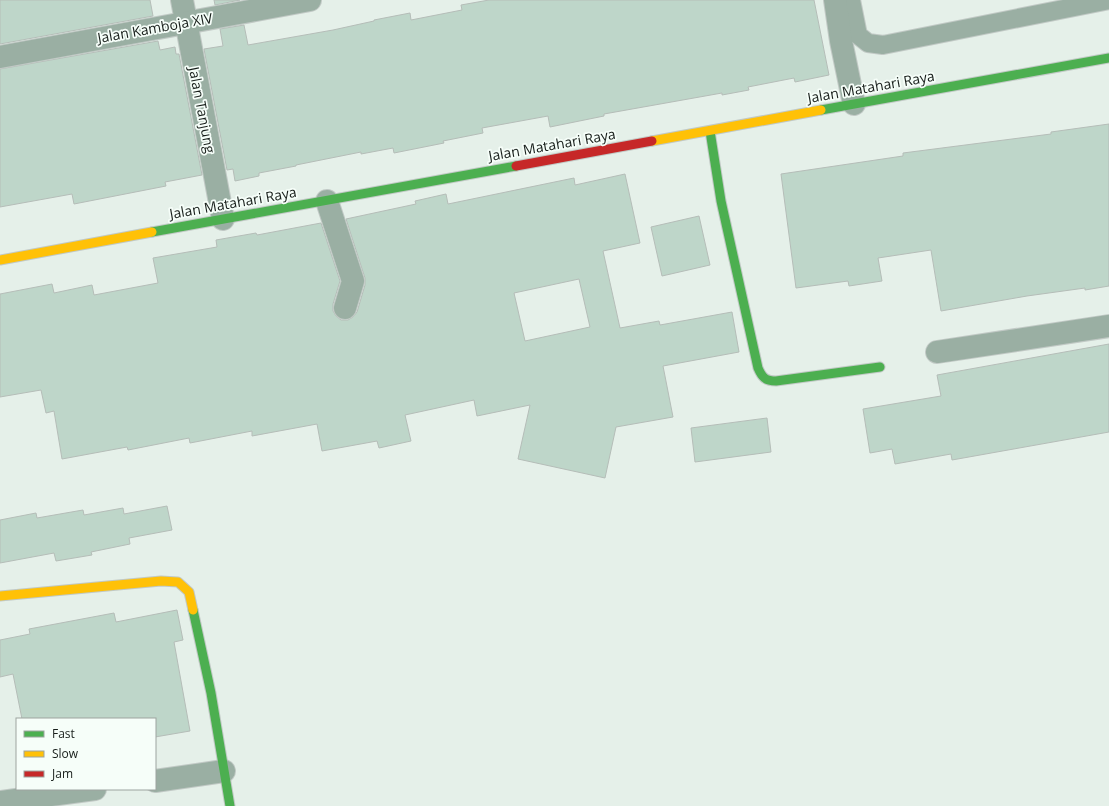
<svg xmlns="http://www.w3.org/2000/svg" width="1109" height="806" font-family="'Open Sans',sans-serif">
<rect width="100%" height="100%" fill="#e5f0e9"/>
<g fill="#bed6c9" stroke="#b5bdb8" fill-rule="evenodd">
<path d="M0,0H150L153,16L0,44Z"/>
<path d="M214,0H240L215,5Z"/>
<path d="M489,0H814L829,75L795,82L794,78L748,87L749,90L722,95V93L604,114V116L550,127L548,116L482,128L483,133L443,141L444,143L394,153L393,148L361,154V152L296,165V166L259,173V176L235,181L233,169L227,170L204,49L223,46L220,29L244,25L248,45L333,30L374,21V20L410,13L411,20L462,10L461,5Z"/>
<path d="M158,41L160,50L175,47L176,54H179L202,175L165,182L166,186L74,204L72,194L0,207V69Z"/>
<path d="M1109,124V286L1085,290V288L1027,296L941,311L931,250L878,258L882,281L849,286L848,281L796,288L781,174L903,156V153L1051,134V132Z"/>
<path d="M625,174L640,243L603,251L620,328L659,321L660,325L732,312L739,352L663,366L673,417L616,427L605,478L518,459L530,405L477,416L474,400L405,415L411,441L379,448L377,441L322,451L317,424L252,436V431L190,443L189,438L128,450L127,447L62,459L54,411L46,413L41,390L0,397V294L52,284L54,293L92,285L94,295L158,283L153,258L217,247L216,240L256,233L257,235L321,223L340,281L333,304V311L336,316L341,320H348L353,317L357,312L365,285V278L346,219L416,204L415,201L446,194L448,204L574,178L575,185ZM579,279L590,327L525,341L514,293Z"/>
<path d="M699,216L710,265L662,276L651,227Z"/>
<path d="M1109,344V432L952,460L951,454L895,464L892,449L870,453L863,409L941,396L937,375Z"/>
<path d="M767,418L771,452L695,462L691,428Z"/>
<path d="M167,506L172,530L129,538L130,544L91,552L92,555L56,561L54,553L0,563V520L36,513L37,518L83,510L84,515L123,508L124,514Z"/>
<path d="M177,610L183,640L174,642L190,731L155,737V719H22L13,674L0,677V640L30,634L29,629L114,613L116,622Z"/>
</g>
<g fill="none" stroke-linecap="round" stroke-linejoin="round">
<g stroke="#c1c9c5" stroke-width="20">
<path id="lane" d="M851,0L858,35L868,43L883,45L1109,0"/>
</g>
<g stroke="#c1c9c5" stroke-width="24">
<g id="street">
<path d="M182,0L223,219"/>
<path d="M835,0L841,41L854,104"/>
<path d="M0,57L310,0"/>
<path d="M327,201L353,281L345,308"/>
<path d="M937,352L1109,326"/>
<path d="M155,781L224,771"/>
<path d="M0,802L95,789"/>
</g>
</g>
<g stroke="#c1c9c5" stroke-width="11">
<g id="fast">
<path d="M821,110L1109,58"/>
<path d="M710,131L721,201L758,368C762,377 765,381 776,381L880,367"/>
<path d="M152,232L516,166"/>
<path d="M193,610L211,693L230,806"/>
</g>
</g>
<g stroke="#c1c9c5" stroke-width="11">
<g id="slow">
<path d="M652,141L821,110"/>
<path d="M0,260L152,232"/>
<path d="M0,596L161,581L178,582L189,592L193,610"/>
</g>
</g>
<g stroke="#c1c9c5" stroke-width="11">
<path id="jam" d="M516,166L652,141"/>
</g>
<use href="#lane" stroke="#9aafa3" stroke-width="18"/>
<use href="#street" stroke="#9aafa3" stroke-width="22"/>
<use href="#fast" stroke="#4caf50" stroke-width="9"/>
<use href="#slow" stroke="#ffc107" stroke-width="9"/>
<use href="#jam" stroke="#c62828" stroke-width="9"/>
</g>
<g text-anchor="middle" stroke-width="3.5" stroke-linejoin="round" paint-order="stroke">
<g font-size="14" fill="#171e1a" stroke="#f6fef9">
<text transform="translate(155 28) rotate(-10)" y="5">Jalan Kamboja XIV</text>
<text transform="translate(871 87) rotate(-10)" y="5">Jalan Matahari Raya</text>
<text transform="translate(202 110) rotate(79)" y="5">Jalan Tanjung</text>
<text transform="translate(552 145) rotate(-10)" y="5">Jalan Matahari Raya</text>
<text transform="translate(233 203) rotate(-10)" y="5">Jalan Matahari Raya</text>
</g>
</g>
<rect x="16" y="718" width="140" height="72" fill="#f6fef9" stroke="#9da4a0"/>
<rect x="24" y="731" width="20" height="6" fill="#4caf50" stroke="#9da4a0"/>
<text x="52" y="738" font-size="12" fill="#171e1a">Fast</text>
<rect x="24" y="751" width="20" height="6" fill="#ffc107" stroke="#9da4a0"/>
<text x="52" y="758" font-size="12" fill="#171e1a">Slow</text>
<rect x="24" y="771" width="20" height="6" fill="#c62828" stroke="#9da4a0"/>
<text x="52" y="778" font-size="12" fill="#171e1a">Jam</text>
</svg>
